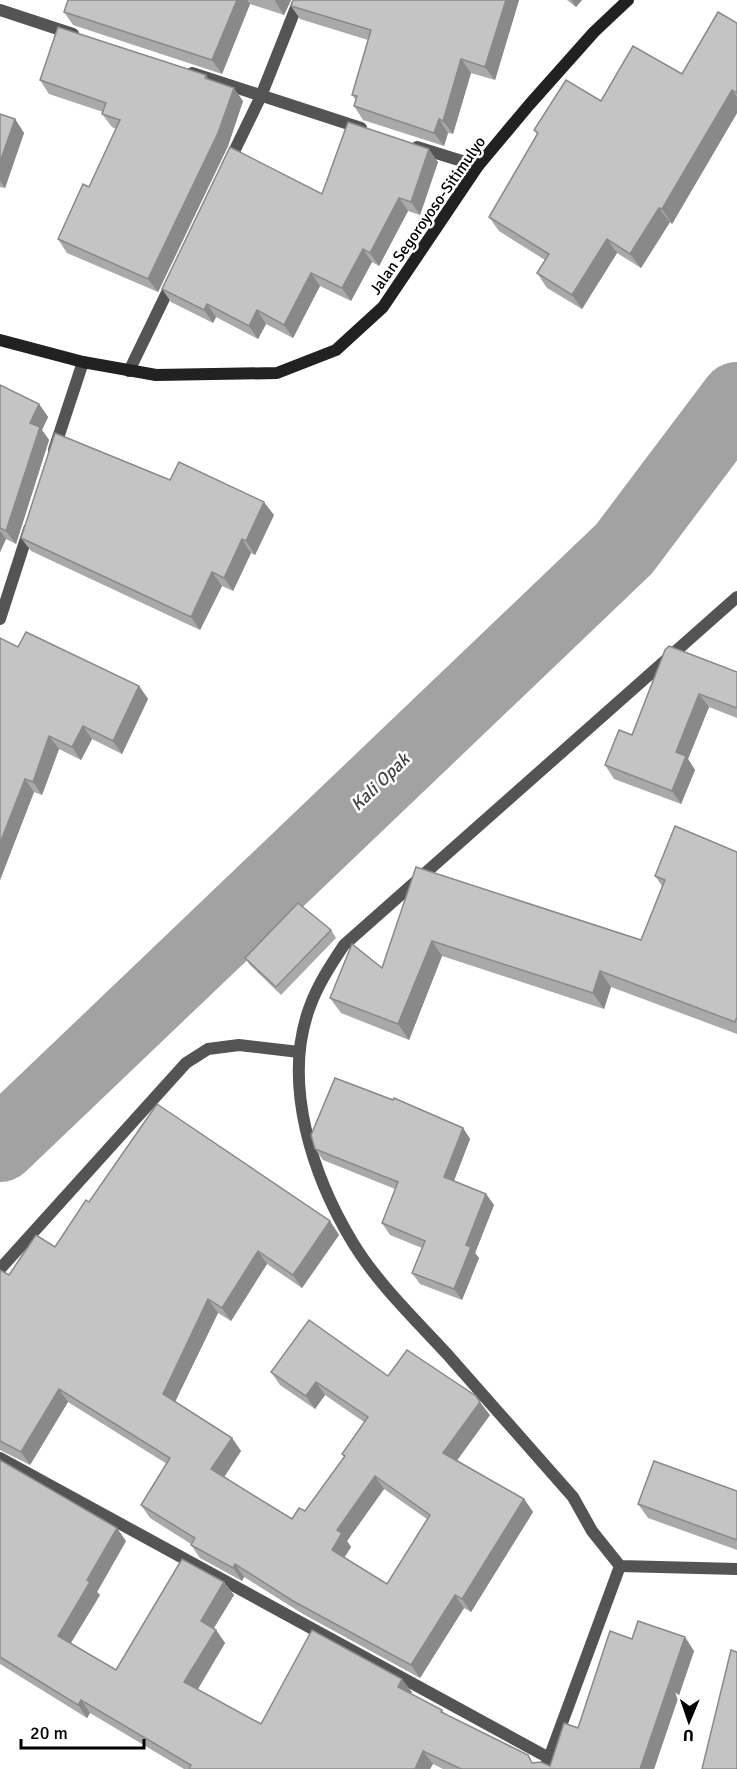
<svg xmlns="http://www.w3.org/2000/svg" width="737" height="1769" font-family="Signika,sans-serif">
<rect width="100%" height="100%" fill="#fff"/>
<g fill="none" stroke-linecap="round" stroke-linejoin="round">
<path stroke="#a2a2a2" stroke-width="74" d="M0,1145L624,549L737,399"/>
<g stroke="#545454" stroke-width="12">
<path d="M0,10L73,34"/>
<path d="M192,73L361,128"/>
<path d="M417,147L478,166"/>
<path d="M228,164L261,96L299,0"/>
<path d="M129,371L173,280"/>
<path d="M54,450L83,362"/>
<path d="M737,597L344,945C330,966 317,986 309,1009C282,1085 313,1177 353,1243C378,1284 415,1319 447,1354C489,1402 531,1449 573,1497L592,1531L620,1566L737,1569"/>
<path d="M0,619L29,529"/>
<path d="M0,1269L186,1063L208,1049L239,1045L299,1052"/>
<path d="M0,1458L549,1758"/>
<path d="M545,1769L620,1566"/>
</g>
<path stroke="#212121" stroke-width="12" d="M0,340L83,362L156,375L277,373L336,350L383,307L478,166L529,105L594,32L628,0"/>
</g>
<g fill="#a9a9a9" fill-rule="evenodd">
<path d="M68,0H291L284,15L250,4L222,74L73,25L64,12Z"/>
<path d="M293,0H519L495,80L471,73L453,134L448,133L444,146L363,120L354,106L356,100L352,95L368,40L300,19L291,6Z"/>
<path d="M567,0H582L576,7Z"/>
<path d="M737,23V113L672,224L670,222L641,268L617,253L582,309L547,288L537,273L545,260L499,231L489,217L537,134L534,130L601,101L682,74Z"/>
<path d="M206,75L208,79L243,101L228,146L158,292L67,253L58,239L89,187L116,129L112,127L102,114L103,112L49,94L40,80Z"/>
<path d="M0,114L15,119L24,133L5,188L0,187Z"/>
<path d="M438,162L420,215L408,211L379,266L372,262L351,301L320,286L293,338L266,324L258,339L216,317L213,323L171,302L162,289L322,194Z"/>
<path d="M0,385L39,404L48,417L42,430L49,440L16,544L6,539L0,552Z"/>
<path d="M170,480L274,515L255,555L251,553L233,591L222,586L200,630L31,551L21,538Z"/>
<path d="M18,647L139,686L148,699L122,754L92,739L81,760L59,749L42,795L34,792L0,880Z"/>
<path d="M665,650L737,672V718L709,707L688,759L695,770L681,804L614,779L605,765L632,735Z"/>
<path d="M737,852V1034L611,987L604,1009L442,956L409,1040L341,1013L330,998L382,968L416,867L641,940L662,886L655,876Z"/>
<path d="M331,930L336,938L281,995L250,965L245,958Z"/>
<path d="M463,1128L470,1139L454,1181L486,1194L494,1205L475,1253L479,1258L462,1300L420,1284L412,1273L422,1248L390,1235L382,1223L395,1189L323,1160L315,1149Z"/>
<path d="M89,1202L330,1221L339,1235L302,1288L267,1264L231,1321L218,1313L175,1402L232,1438L241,1451L224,1477L292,1519L305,1511L344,1457L342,1454L364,1422L325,1395L315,1409L280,1385L271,1372L388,1376L490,1415L457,1460L524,1499L533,1512L471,1612L464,1608L420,1678L303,1614L244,1577L242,1581L200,1558L191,1545V1544L150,1518L141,1505L167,1464L68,1402L30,1465L0,1450V1270L9,1275L55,1247ZM384,1489L427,1519L387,1584L344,1557L351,1547L347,1541Z"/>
<path d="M0,1460L126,1541L97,1592L100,1595L71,1643L116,1670L224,1582L234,1595L214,1628L216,1630L225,1643L197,1689L261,1724L412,1692L411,1694L442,1710L445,1714L533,1763L550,1766L578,1728L632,1639L694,1651L654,1769H443L433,1764L430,1769H184L90,1713L87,1718L0,1664Z"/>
<path d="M737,1491V1550L648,1518L638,1504Z"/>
</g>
<g fill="#898989">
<path d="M237,0H247L250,4L222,74L212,60Z"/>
<path d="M275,0H291L284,15L275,1Z"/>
<path d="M506,0H519L495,80L485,67Z"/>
<path d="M571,0H582L576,7Z"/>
<path d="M461,59L471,73L453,134L443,121Z"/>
<path d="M234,88L243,101L228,146L158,292L148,279Z"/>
<path d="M732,90L737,97V113L672,224L662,209Z"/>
<path d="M15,119L24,133L5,188L0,181V162Z"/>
<path d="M439,119L448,133L444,146L434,133Z"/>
<path d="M429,149L438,162L420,215L411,202Z"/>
<path d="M399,198L408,211L379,266L370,253Z"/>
<path d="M659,208L670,222L641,268L630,254Z"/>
<path d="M607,239L617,253L582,309L572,295Z"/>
<path d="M363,249L372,262L351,301L342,288Z"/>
<path d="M311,273L320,286L293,338L284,325Z"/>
<path d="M207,304L216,317L213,323L204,310Z"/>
<path d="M257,310L266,324L258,339L249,326Z"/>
<path d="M39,404L48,417L42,430L49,440L16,544L6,531L30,423Z"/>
<path d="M264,502L274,515L255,555L246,541Z"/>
<path d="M0,531L6,539L0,552Z"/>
<path d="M242,539L251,553L233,591L224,578Z"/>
<path d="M212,572L222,586L200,630L191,617Z"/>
<path d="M139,686L148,699L122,754L113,741Z"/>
<path d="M699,694L709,707L688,759L695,770L681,804L672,791L676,752Z"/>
<path d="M83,726L92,739L81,760L72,747Z"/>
<path d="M49,736L59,749L42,795L33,782Z"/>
<path d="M25,779L34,792L0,880V843Z"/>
<path d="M432,941L442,956L409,1040L398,1024Z"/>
<path d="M600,971L611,987L604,1009L593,993Z"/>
<path d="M463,1128L470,1139L451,1188L444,1177Z"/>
<path d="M486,1194L494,1205L475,1253L479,1258L462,1300L454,1289L466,1245Z"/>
<path d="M330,1221L339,1235L302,1288L293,1275Z"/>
<path d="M258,1251L267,1264L231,1321L222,1308Z"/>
<path d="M208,1299L218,1313L172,1408L163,1394Z"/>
<path d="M316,1382L325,1395L315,1409L306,1396Z"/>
<path d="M59,1389L68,1402L30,1465L21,1452Z"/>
<path d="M480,1402L490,1415L453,1466L443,1453Z"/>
<path d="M232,1438L241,1451L221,1482L211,1469Z"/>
<path d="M375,1476L384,1489L347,1541L351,1547L341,1563L332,1550L337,1530Z"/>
<path d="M524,1499L533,1512L471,1612L462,1599Z"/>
<path d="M117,1528L126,1541L97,1592L100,1595L67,1649L58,1636L87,1580Z"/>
<path d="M235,1564L244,1577L242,1581L233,1568Z"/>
<path d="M224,1582L234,1595L210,1634L201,1621Z"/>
<path d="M455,1595L464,1608L420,1678L411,1665Z"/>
<path d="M216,1630L225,1643L194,1696L184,1682Z"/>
<path d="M685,1637L694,1651L654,1769H640Z"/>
<path d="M402,1679L412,1692L407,1700L398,1687Z"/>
<path d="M81,1700L90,1713L87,1718L78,1705Z"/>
<path d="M423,1751L433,1764L430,1769H415Z"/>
</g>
<g fill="#c4c4c4" stroke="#898989" stroke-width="1.5" fill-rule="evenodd">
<path d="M68,0H237L212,60L64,12Z"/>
<path d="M293,0H506L485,67L461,59L443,121L439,119L434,133L354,106L357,96L352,95L371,30L291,6Z"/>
<path d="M718,12L737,23V93L732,90L662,209L659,208L630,254L607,239L572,295L537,273L549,254L489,217L538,133L534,130L566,80L601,101L633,46L682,74Z"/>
<path d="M58,27L206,75L205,78L234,88L218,133L148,279L58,239L83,184L89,187L120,120L102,114L106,103L40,80Z"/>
<path d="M0,114L15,119L0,162Z"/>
<path d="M348,122L429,149L411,202L399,198L370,253L363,249L342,288L311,273L284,325L257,310L249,326L207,304L204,310L162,289L230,147L322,194Z"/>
<path d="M0,385L39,404L30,423L40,427L6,531L0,528Z"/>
<path d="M55,433L170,480L179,462L264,502L246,541L242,539L224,578L212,572L191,617L21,538Z"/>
<path d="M26,632L139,686L113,741L83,726L72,747L49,736L33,782L25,779L0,843V638L18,647Z"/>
<path d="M669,646L737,672V708L699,694L676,752L686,756L672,791L605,765L619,730L632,735L665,650Z"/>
<path d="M675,826L737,852V1017L735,1022L600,971L593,993L432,941L398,1024L330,998L352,944L382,968L416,867L641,940L665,880L655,876Z"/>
<path d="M298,903L331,930L276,987L245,958Z"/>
<path d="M335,1078L393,1100L394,1098L463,1128L444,1177L486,1194L466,1245L471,1247L454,1289L412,1273L425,1241L382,1223L398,1182L315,1149L311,1135Z"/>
<path d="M157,1104L330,1221L293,1275L258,1251L222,1308L208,1299L163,1394L232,1438L211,1469L292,1519L299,1508L305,1511L345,1456L342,1454L368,1417L316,1382L306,1396L271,1372L309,1320L388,1376L407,1350L476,1396L480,1402L443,1453L524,1499L462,1599L455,1595L411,1665L293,1601L235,1564L233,1568L191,1545L195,1538L141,1505L170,1458L59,1389L21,1452L0,1441V1270L9,1275L36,1235L55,1247L86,1200L89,1202ZM375,1476L430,1515L387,1584L332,1550L342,1533L337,1530Z"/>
<path d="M0,1460L117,1528L87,1580L90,1582L58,1636L116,1670L182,1559L224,1582L201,1621L216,1630L184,1682L261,1724L312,1630L402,1679L398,1687L442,1710L441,1712L528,1755L532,1763L541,1762L550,1766L564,1723L578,1728L610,1631L632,1639L638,1621L685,1637L640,1769H461L423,1751L415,1769H189L191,1765L81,1700L78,1705L0,1657Z"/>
<path d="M654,1461L737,1491V1540L638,1504Z"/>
<path d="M731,1650L737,1652V1769H702Z"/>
</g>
<g text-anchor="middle" stroke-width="5" stroke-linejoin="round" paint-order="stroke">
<g font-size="16" fill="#000" stroke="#fff">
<text transform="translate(427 215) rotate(-55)" y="6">Jalan Segoroyoso-Sitimulyo</text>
</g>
<g font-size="18" font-style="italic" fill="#434343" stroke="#fff">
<text transform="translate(380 782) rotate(-44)" y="6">Kali Opak</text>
</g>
</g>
<g transform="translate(689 1721) rotate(182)" stroke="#ffffff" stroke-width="4.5" paint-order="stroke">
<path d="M0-4.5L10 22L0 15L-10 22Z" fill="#000000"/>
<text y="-9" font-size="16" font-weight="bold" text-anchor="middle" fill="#000000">U</text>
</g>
<path d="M21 1739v9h123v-9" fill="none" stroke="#000000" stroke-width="3"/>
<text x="30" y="1739" font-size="18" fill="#000000" stroke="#ffffff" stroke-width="4.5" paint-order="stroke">20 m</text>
</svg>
